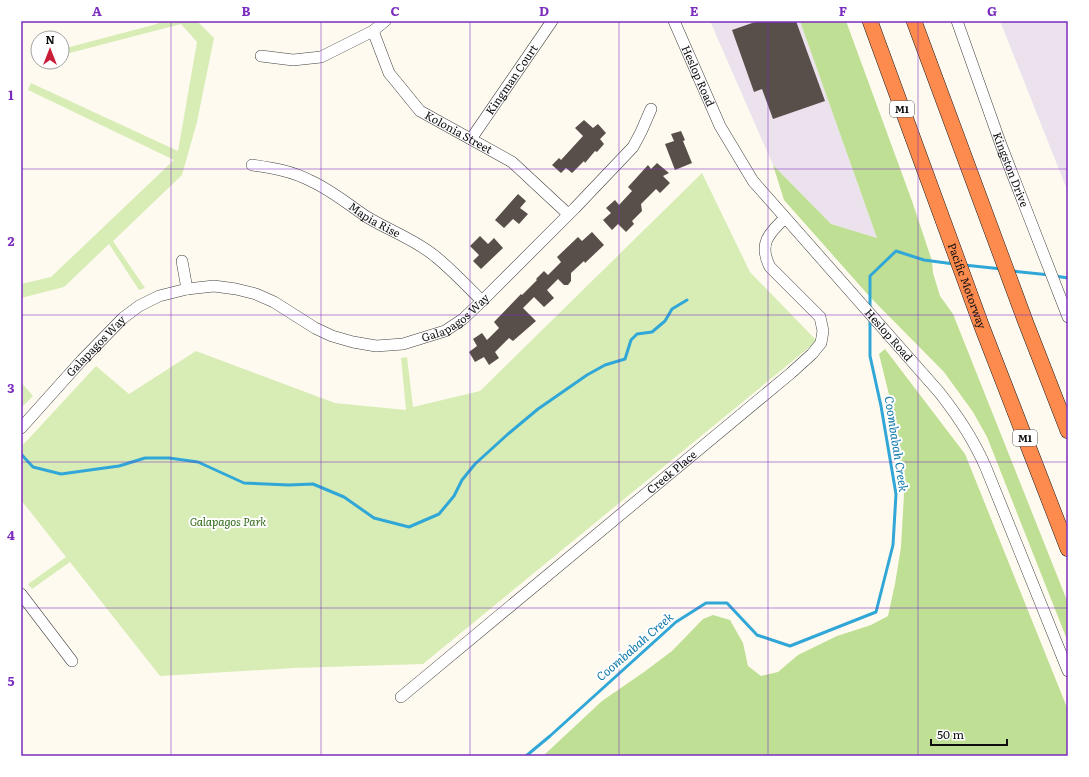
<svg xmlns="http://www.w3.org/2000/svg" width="1089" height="777" font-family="Literata,serif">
<rect width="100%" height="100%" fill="#fffaef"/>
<g fill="#ebe2ed">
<path d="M710,21H800L877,238L831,224L773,165Z"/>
<path d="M1000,21H1068V192Z"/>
</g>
<g fill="#d8edb6">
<path d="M160,21H197L214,38L197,122L182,175L113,241L145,288L139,290L109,244L64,287L21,298V284L51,277L174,160L28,90L31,83L178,151L197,42L181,24L62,55V49L157,24Z"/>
<path d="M702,173L750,272L817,341L423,664L294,668L160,676L70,562L32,589L28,584L66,557L21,500V447L96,366L129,394L196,351L335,403L406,410L401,358L407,357L413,407L480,391Z"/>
<path d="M21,382L33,396L21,408Z"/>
</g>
<g fill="#bedf94">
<path d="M800,21H846L912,201L932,261L933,273L940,296L953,314L1068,603V642L987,437L973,412L944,372L870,297L784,200L773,165L831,224L877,238Z"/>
<path d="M885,349L965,454L1068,710V756H543L602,701L644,672L672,651L703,619L713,615L730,620L743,643L748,666L761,676L778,672L798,655L837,636L871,625L888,616L895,584L901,547L904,494L892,407L879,354Z"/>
</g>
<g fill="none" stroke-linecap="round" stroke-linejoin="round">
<g stroke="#31a7d7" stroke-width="3">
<path d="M964,265L1002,269"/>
<path d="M1012,271L1050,275"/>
<path d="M1055,276L1068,278"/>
<path d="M870,308V276L896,251L924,260L954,264"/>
<path d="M21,454L33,467L61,474L119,466L145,458H169L198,462L244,483L289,485L313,484L344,497L374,518L409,527L439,514L454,496L462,480L475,464L508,434L538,409L587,375L605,365L625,359L631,340L637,334L652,332L665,321L672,309L687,300"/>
<path d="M526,756L550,736L676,622L706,603H727L757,635L790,646L876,612L893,545L896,494L881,406L870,356V319"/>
</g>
</g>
<g fill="#584e4a">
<path d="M758,21H796L825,101L773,119L762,89L754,92L732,30Z"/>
<path d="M584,120L593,128L598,124L606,133L600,139L604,144L597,152L595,151L585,163L584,161L572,173L566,168L561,173L552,165L559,158L561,160L583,136L575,128Z"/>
<path d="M681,131L685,140L683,141L692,163L675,170L665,144L674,141L671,134Z"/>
<path d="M657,163L669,173L663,176L670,183L660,193L656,189L641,204L642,211L632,221L634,224L626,232L618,224L612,230L603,220L611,213L606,208L615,200L619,205L632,191L628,187L648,165L651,169Z"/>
<path d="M518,194L526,201L520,208L528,214L519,224L513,219L504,228L495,220Z"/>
<path d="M592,232L604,245L585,263L584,261L571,273V281L568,285H564L558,279L547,290L554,298L544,307L534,297L523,308L536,321L513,341L509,338L495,352L499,358L489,365L484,357L475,362L469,352L477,346L473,339L482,333L487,340L499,328L494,322L521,294L522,295L537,280L536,279L544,271L548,275L561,262L557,257L578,237L582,241Z"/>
<path d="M480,236L488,244L494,238L503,248L481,269L473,261L479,255L470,246Z"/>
</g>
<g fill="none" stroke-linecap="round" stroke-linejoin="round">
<g stroke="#414141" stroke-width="12">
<g id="minor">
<path id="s1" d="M674,21L720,126L753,181L939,392C958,416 974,440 986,468L1068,671"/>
<path id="s2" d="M957,21L1001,145L1068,317"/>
<path id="s3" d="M373,31L389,73L420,111L512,162L568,214"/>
<path d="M261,56L293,60L321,57L373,31L385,21"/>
<path id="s4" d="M471,139L552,21"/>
<path id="s5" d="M252,165C273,168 292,171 311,181C331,190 349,205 367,217C390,231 416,240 436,257C452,270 467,286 482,301"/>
<path d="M182,261L187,289"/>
<path id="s6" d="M21,428L82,360L123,318L139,306L159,296L187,289L214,286L236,289L256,294L274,302L315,328L332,336L353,342L376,346L403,344L445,331L463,319L482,301L575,208L633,147L641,132L651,109"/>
<path d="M21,594L72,661"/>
<path id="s7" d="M401,697L791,373L812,354L821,343L823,331L820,317L770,267C758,244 769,233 785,218"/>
</g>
</g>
<g stroke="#1f1f1f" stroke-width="16">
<g id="highway">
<path id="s8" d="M870,21L982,327L1068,549"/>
<path d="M914,21L1026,323L1068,431"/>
</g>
</g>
<use href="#minor" stroke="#fff" stroke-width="11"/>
<use href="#highway" stroke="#fe8b4e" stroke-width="15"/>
</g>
<path fill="none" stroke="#7b2cbf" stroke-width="1" stroke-opacity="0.55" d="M171,21V756M321,21V756M470,21V756M619,21V756M768,21V756M918,21V756M21,169H1068M21,315H1068M21,462H1068M21,608H1068"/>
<g text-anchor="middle" stroke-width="4" stroke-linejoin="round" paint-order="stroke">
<g fill="#fff" stroke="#565656" stroke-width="1">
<rect x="890" y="101" width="24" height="16" rx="3"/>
<rect x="1013" y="430" width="24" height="16" rx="3"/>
</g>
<g font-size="10" font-weight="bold" fill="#0e0e0e">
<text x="902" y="113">M1</text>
<text x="1025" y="442">M1</text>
</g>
<g font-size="11" fill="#0e0e0e" stroke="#fff">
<text dy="4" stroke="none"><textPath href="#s1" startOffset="60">Heslop Road</textPath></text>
<text dy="4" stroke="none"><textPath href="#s4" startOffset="72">Kingman Court</textPath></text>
<text dy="4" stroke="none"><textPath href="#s3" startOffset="138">Kolonia Street</textPath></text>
<text dy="4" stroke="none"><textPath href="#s2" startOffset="158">Kingston Drive</textPath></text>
<text dy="4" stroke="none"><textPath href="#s5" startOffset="136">Mapia Rise</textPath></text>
<text dy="4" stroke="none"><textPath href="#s8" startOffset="282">Pacific Motorway</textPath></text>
<text dy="4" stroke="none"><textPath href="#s6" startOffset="510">Galapagos Way</textPath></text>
<text dy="4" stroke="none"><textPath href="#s1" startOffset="384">Heslop Road</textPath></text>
<text dy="4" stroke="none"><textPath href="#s6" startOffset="111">Galapagos Way</textPath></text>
<text dy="4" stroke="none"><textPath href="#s7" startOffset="352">Creek Place</textPath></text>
</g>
<g font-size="11" font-style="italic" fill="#336b19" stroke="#fff">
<text x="228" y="526">Galapagos Park</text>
</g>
<g font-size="12" font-style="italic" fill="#0e77aa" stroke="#fff">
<text transform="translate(896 444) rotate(81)" y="4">Coombabah Creek</text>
<text transform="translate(635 647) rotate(-41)" y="4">Coombabah Creek</text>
</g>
</g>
<rect width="1089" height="777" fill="none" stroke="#ffffff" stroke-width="44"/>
<g transform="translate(50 50)"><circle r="19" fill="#ffffff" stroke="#9f9f9f"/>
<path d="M0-3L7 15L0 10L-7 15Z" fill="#c91c37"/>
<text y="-6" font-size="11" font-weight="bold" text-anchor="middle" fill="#0e0e0e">N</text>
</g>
<path d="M931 739v6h76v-6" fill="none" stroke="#0e0e0e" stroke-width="2"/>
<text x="937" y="739" font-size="12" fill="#0e0e0e" stroke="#ffffff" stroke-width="3" paint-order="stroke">50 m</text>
<rect x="22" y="22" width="1045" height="733" fill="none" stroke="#7b2cbf" stroke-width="1.5"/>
<g font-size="13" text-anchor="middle" font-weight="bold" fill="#7b2cbf">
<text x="97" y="16">A</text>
<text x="246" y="16">B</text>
<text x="395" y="16">C</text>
<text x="544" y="16">D</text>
<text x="694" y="16">E</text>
<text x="843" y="16">F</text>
<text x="992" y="16">G</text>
<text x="11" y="100">1</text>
<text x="11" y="246">2</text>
<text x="11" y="393">3</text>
<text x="11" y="540">4</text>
<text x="11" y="686">5</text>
</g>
</svg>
